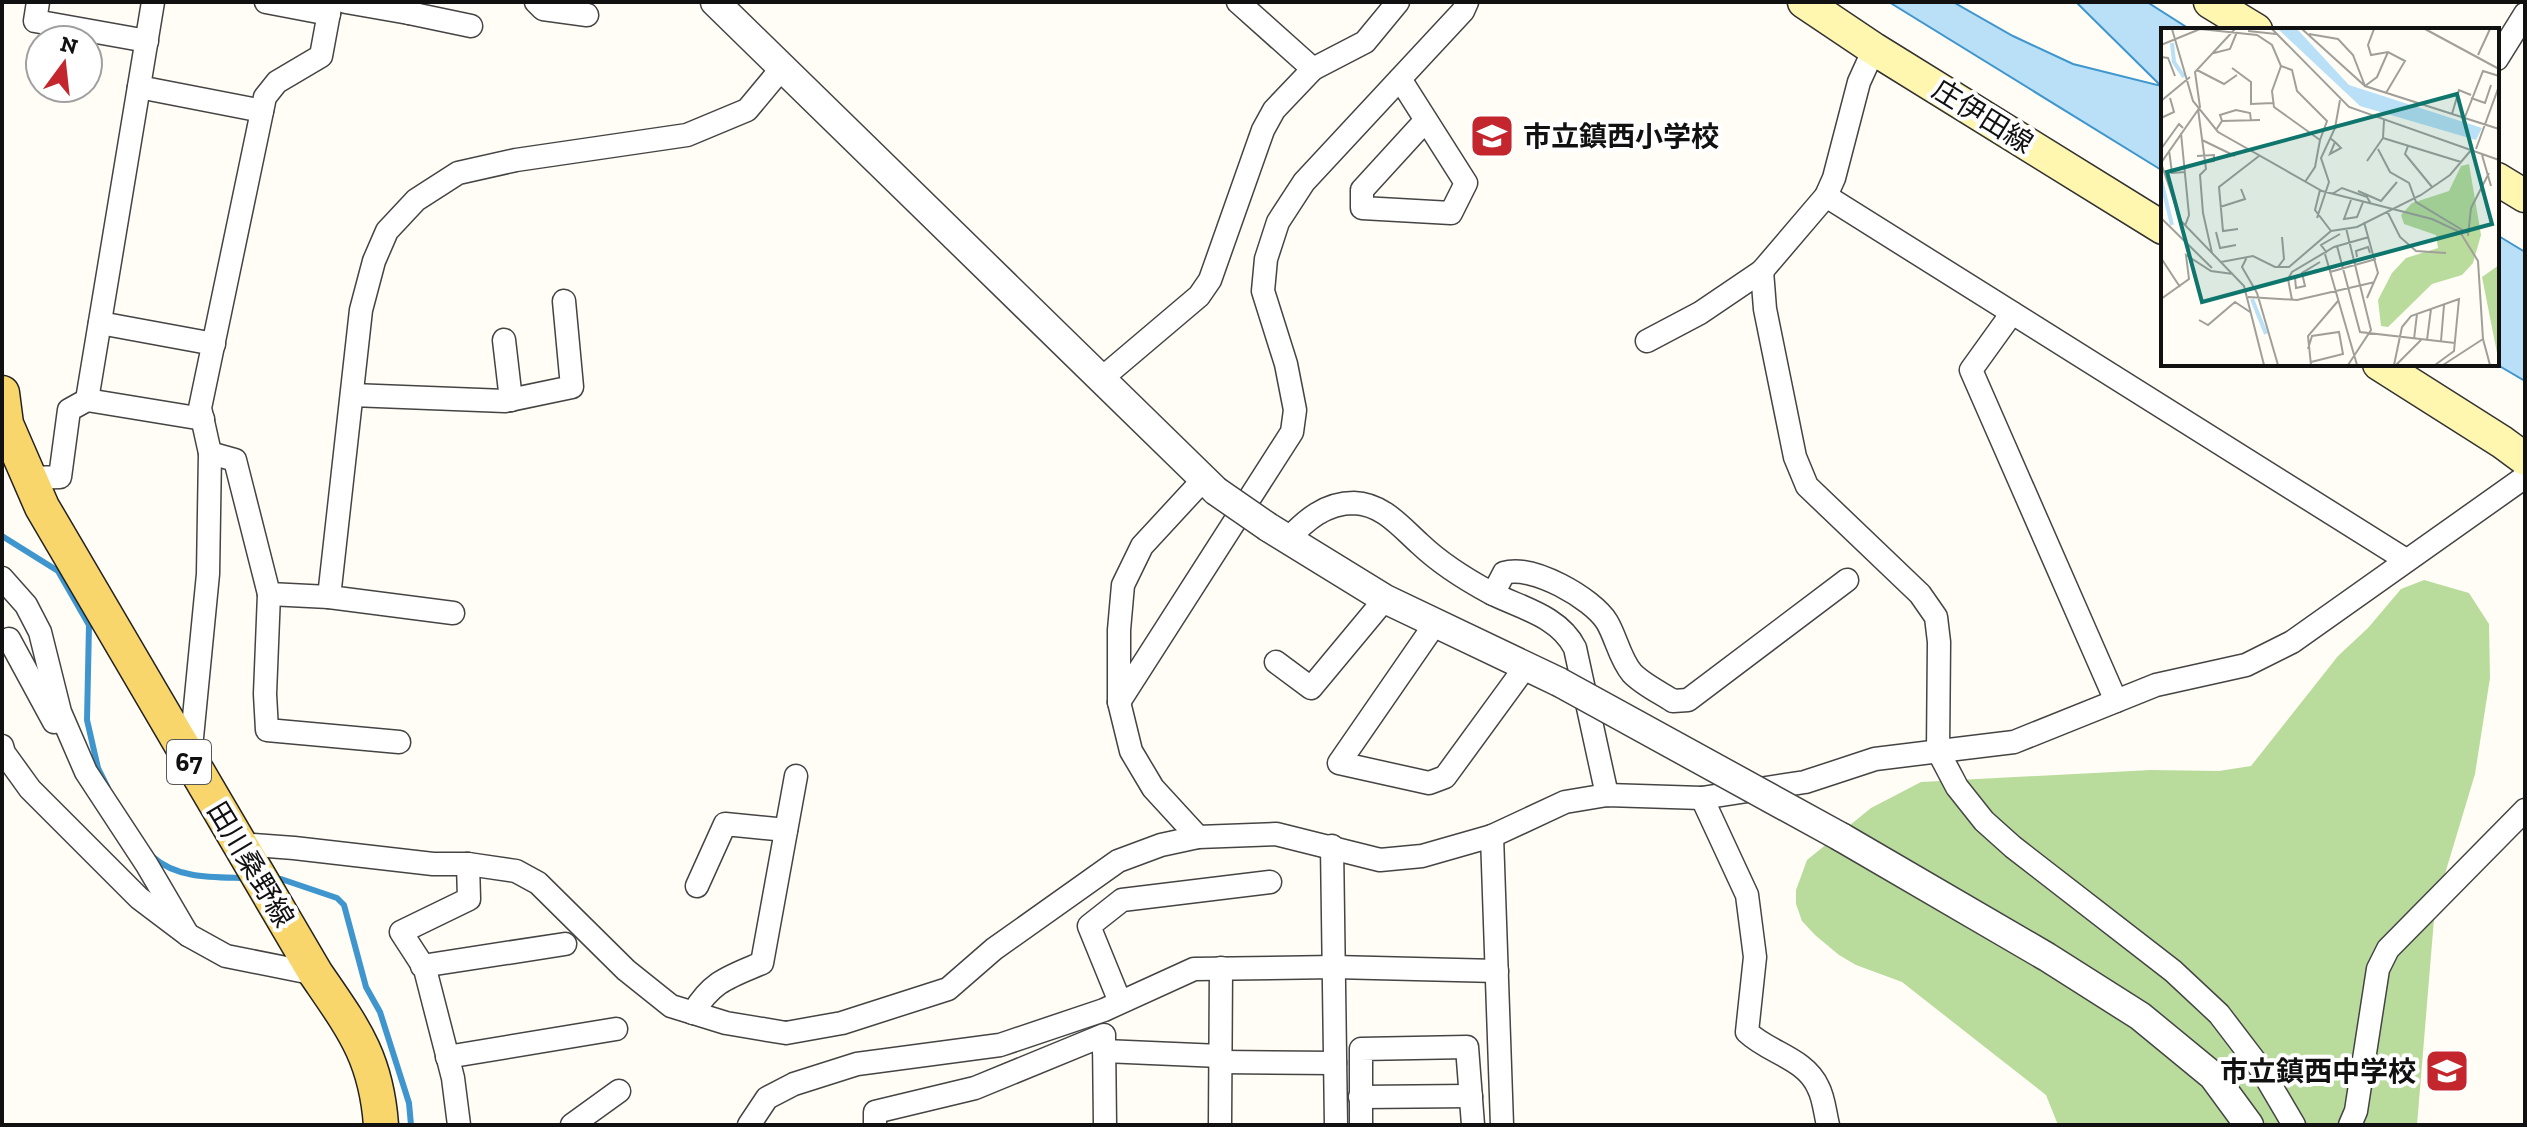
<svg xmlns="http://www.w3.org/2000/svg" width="2527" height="1127" font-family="'Zilla Slab','Noto Sans JP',serif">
<rect width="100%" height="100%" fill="#fffdf5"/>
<path fill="#b9dc9c" d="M2424,580L2469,593L2489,624L2490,678L2475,774L2435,907L2417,1125H2058L2046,1095L1995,1055L1902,982L1856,965L1839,955L1815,935L1802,921L1796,904V890L1807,860L1871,808L1921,782L2151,770L2219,771L2251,766L2338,656L2368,628L2401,589Z"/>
<g fill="#b9e0f7" stroke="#3f96cf" stroke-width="2">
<path d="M1889,2H1953L2013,36L2073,64L2161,86L2076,2H2147L2191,30H2163V171Z"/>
<path d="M2497,235L2525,252V381L2496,364Z"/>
</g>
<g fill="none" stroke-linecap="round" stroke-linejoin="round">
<g stroke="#3f96cf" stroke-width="6">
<path d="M2,536L58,571L89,625L87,720L98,768L108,788"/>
<path d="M153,857C177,879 215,877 245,878"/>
<path d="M273,879H281L337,898L344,905L366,987L380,1012L409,1103L411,1125"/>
</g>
<g stroke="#444" stroke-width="25">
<g id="minor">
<path d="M38,2L35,21L147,41"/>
<path d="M266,2L329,14"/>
<path d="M346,2L409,13L410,2"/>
<path d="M536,2L543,9L587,15"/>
<path d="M1238,2L1313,69L1365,42L1398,2"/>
<path d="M409,13L471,26"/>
<path d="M2497,59L2525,14"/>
<path d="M1400,79L1466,183L1451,213L1362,208V190L1426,120"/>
<path d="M139,87L262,111"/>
<path d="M1826,196L2406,560"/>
<path d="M1762,271L1765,309L1795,457L1807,486L1920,594L1936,617L1939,642L1938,751L1957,787L1984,821L2013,847L2173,971L2219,1014L2261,1069L2294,1125"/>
<path d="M2012,313L1971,370L2116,701"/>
<path d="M100,323L214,344"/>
<path d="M504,340L511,400"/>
<path d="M1647,341L1700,313L1762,271L1826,196L1834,178L1859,82L1874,49"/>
<path d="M1101,379L1199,296L1210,280L1263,130L1274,110L1313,69"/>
<path d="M352,395L505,401L572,387L564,301"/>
<path d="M87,400L203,419"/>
<path d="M210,453L235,460L269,594L329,597"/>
<path d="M29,478L60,477L69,410L87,400L153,2"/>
<path d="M1287,540C1306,520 1325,503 1354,503C1383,504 1401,527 1420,544C1441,564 1465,579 1491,593C1521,608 1559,616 1575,648L1607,795"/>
<path d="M2,578L26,605L40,632L60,712L86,772L147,865L188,935"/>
<path d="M269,594L265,694L267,730L399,742"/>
<path d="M1493,594L1504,573C1532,564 1592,598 1607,622C1616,637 1620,659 1632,673C1642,684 1661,693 1673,701L1688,700L1847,580"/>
<path d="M453,613L329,597L361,310L374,261L387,231L416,200L458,173L516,160L687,135L747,110L782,68"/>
<path d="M1435,624L1339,763L1429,783L1445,777L1526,666"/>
<path d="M9,639L54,722"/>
<path d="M1276,662L1311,688L1385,599"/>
<path d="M1119,702L1292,432L1295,410L1286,364L1263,291L1266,259L1278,222L1304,182L1463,11L1467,2"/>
<path d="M2,746L4,753L30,789L139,898L188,935L226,956L316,974"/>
<path d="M190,758L208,574L210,453L200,408L265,97L277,82L321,56L331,2"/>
<path d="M1702,798L1747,895L1755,957L1747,1032C1769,1053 1805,1058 1818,1087C1824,1098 1825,1113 1828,1125"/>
<path d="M1492,836L1502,1125"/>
<path d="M1198,837L1153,788L1131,751L1119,702V630L1123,585L1142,546L1203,480"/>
<path d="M240,844L294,848L433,864H468L516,871L538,883L626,970L671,1006L726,1023L786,1033L842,1023L948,989L994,949L1118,861L1161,845L1198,837L1276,834L1380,860L1422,856L1492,836L1565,802L1607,795L1702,798L1805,782L1875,759L2014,742L2156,685L2246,665L2292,642L2525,477"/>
<path d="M1332,846L1336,1125"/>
<path d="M697,886L725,824L786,830"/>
<path d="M422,966L565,944"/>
<path d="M1120,1002L1089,926L1122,900L1270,882"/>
<path d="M693,1013C712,981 729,977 762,963L796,776"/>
<path d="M1104,1039L1105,1125"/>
<path d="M1104,1051L1220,1056"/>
<path d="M447,1057L616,1029"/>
<path d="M1220,1062L1335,1063"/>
<path d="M1360,1097L1471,1096"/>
<path d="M459,1125L453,1078L425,969L401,932L469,899L468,864"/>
<path d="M572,1125L619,1091"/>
<path d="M749,1125L767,1098L794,1084L857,1064L1000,1045L1104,1010L1194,969L1334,967L1497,971"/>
<path d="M875,1125V1112L975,1088L1104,1035"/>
<path d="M1220,1125L1221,968"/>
<path d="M1361,1125V1049L1467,1047L1473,1125"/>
<path d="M2350,1125L2356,1111L2378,969L2388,949L2525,810"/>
</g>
</g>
<g stroke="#444" stroke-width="31">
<g id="tertiary">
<path d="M715,2L1216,491"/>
<path d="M1268,527L1385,599L1559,682"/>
<path d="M1841,837L2047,957L2140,1016L2213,1076L2249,1125"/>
</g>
</g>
<g stroke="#333" stroke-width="35">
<g id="secondary">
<path d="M1804,2L1874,49L2163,228"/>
<path d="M2210,2L2256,30"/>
<path d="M2497,179L2525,196"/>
<path d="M2379,364L2502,442L2525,459"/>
</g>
</g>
<g stroke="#222" stroke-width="37">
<path id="primary" d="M2,393L6,424L42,507L316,974C353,1028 376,1057 381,1125"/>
</g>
<use href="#minor" stroke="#fff" stroke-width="22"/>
<use href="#tertiary" stroke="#fff" stroke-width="28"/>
<use href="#secondary" stroke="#fff6b0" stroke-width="32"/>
<use href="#primary" stroke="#f9d66b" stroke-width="34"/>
<g stroke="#444" stroke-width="31" stroke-linecap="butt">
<g id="tertiary-bridge">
<path d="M1216,491L1268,527"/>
<path d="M1559,682L1841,837"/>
</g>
</g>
<use href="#tertiary-bridge" stroke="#fff" stroke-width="28"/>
</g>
<defs>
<g id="school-square" transform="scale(2.3)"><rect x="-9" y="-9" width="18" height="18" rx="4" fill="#c4262e" stroke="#fff"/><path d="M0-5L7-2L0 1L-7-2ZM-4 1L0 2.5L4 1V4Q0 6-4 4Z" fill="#fff"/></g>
</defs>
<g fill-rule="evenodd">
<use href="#school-square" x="1492" y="136"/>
<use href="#school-square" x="2447" y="1071"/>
</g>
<g text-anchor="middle" stroke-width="8" stroke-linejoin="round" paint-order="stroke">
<rect fill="#fff" stroke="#585858" stroke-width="2" x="167" y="740" width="44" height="44" rx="6"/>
<g font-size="26" font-weight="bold" fill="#111">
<text x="189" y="771">67</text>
</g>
<g font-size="28" fill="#111" stroke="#fff">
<text transform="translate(1983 116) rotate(32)" y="10">庄伊田線</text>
<text transform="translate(251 864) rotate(59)" y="10">田川桑野線</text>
</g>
<g font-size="28" font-weight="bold" fill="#111" stroke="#fff" text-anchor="start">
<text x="1523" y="146">市立鎮西小学校</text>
<text x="2416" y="1081" text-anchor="end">市立鎮西中学校</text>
</g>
</g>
<g transform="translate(2161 28)">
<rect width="338" height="338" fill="#fffdf5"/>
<path d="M308,136L320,207L312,235L301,247L271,256L227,299L220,298L217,272L231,245L245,230L277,220L275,207L243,196L240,187L251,175L288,163L300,138ZM338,237V335L321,249Z" fill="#b9dc9c"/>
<path d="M117,1H136L188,57L321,100L315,112L199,78Z" fill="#b9e0f7"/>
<path fill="none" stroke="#b9e0f7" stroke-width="4" d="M11,15L13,34L23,49M0,152L11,197M91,271L105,306"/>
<path fill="none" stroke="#a09f9a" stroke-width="2" d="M11,1L32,73L57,104L161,163L271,191L299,204L317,233L322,311L329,337M74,1L34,44L39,79L0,135L20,193L83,258L103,337M111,1L188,79L338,132M141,1L204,58L338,101M213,1L207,17L210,27L227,24L244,33L225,65M264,1L338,41M87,3L115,6M148,6L177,11L192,27L204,58L216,49L227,24M0,17L39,1L96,7L111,17L120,38L111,63L113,79L159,112L166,93L136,63L131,42L120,38M53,25L69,21L76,4M317,27L329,1M0,29L7,30L14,48M71,40L90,54V76L112,75M36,42L63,56L76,47M310,70L324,75L330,57M0,73L29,49M37,81L45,141L39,147L42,185L51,225M291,86L298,62L310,67M304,89L322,43L338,48M0,90L13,84L9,70M61,93L59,87L75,82L89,85L90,93M55,102L61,93L99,92M20,105L28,187L24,198M169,110L174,114L180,120L169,126L174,114M222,110L300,134M41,112L74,128M247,118L244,126L271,159M0,121L18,96L22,100M217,121L229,144L248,155L255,174L308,206M315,121L338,58M8,122L11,145L24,144M321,127L330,158M36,128L53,127V133L44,134M206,133L222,110L223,92M144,154L154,139L159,112M159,162L154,182L170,203M197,163L220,173L236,154M171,166L181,160L206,169L210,176M190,172L183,191L196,189L202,174M59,179L84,171L80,161M226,183L239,209L255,223L285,225M0,190L51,240M156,190L168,154L160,130L174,100L179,72M203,194L217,245L206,270M185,200L210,302L187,337M77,201L62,203L58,159L98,128M55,204L59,220L75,217M307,208L310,180L328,145M176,218L199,304L294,315M166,225L160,217L179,206M164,226L196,337M86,229L81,239L96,265L117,337M196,229L195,223L207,219L209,225M0,230L19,259M60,234L92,228L114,239H128L170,203L196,199L260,167L289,147L311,121M117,239L123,231L121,209M169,244L215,231M141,247L134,250L135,260L144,258L141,245L159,234M87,269L136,272L214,254M0,271L28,251L25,227L50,243L72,246M131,272L127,251L131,244L173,219L208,209M38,292L47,297L74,274L89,284M253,311L256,286M266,312L270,281M280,313L283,277M147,321L151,308L178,304L182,326L150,334M150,337L147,308L177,273M233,337L241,299L250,288L298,271L293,323L274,337M235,337L260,312M282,337L322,311"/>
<path fill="#0f766e" fill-opacity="0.15" stroke="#0f766e" stroke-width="4" d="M296,66L331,196L41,274L6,144Z"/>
<rect width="338" height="338" fill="none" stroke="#111" stroke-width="4"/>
</g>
<rect width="2527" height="1127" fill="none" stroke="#111111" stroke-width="8"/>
<g transform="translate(64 64) rotate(15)"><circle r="38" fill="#ffffff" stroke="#a0a0a0" stroke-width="2"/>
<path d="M0-6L14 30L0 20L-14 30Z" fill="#c4262e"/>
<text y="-12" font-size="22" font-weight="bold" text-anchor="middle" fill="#111111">N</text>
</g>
</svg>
